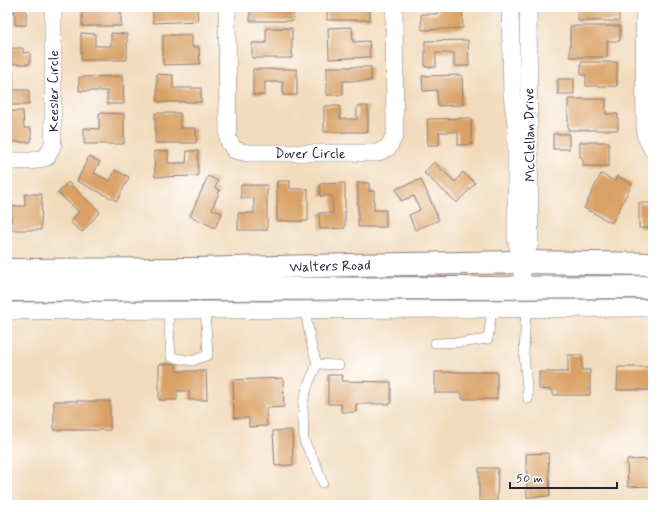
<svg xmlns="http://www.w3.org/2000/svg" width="660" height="512" font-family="Mynerve,sans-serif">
<rect width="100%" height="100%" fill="#fff"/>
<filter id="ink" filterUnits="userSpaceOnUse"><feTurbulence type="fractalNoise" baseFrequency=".025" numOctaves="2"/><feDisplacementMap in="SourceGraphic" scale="8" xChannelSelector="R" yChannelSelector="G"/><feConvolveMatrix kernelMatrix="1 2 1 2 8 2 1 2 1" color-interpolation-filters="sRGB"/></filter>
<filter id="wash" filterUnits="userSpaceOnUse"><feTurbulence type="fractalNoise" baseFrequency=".012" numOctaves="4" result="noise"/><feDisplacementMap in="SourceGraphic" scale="16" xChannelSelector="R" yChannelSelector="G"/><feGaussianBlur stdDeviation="0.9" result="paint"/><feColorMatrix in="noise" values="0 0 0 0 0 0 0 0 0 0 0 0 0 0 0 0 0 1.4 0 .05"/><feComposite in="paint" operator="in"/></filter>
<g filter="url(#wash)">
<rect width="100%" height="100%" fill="#f2dbbc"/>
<g id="blocks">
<g fill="#d9a165">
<path d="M7,7H26V25H15V12H7Z"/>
<rect x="82" y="7" width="39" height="19"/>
<path d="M153,7H197L198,21L153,23Z"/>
<path d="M258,7H293V21H250V10H258Z"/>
<rect x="327" y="7" width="43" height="13"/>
<path d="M437,7H462L463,28L422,30L421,14H437Z"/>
<rect x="578" y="7" width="41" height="14"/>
<path d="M570,26H620V41H607V57H570Z"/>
<path d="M352,27L353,42L369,41L370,57L329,59L328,28Z"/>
<path d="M266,28H292V58H252V43H266Z"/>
<path d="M81,33L95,34V46H111V33L127,34V60H81Z"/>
<path d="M163,35H192V47H199L200,64L163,65Z"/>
<path d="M468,40L469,66H454V53H436V67H425V41Z"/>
<path d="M7,48H23V53L30,52V64H7Z"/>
<path d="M581,62H617V86H586V75H581Z"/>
<path d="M327,67H371V81H343V95H327Z"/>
<path d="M253,69H297V95H283V82H265V95H253Z"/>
<path d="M157,74L173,75V88H201V102H157Z"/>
<path d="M7,75H13V90H29V105H7Z"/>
<path d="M462,75L463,105L438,106L437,90L423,91L422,76Z"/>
<path d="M123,76L124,104H107V91H79V77Z"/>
<rect x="558" y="79" width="16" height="15"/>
<path d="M568,99H606V114H618V130H568Z"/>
<path d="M324,106H340V119H357V106H368V132H324Z"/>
<path d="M7,111H23L24,128H31V142H7Z"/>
<path d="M99,113L124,114V144H84V128L99,129Z"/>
<path d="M155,113H180V128H196V143H155Z"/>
<path d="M471,118L472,144L458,145V132H439V145H428L427,119Z"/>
<rect x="553" y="134" width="16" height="15"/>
<path d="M580,142H609V166H583V158L580,157Z"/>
<path d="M154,151H168V163H186L187,151H198V176L155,177Z"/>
<path d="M89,156L100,162L94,173L110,181L115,170L129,177L117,201L77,181Z"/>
<path d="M434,162L455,182L463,172L475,183L457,203L424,173Z"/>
<path d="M601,174L615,181L617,176L632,184L612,223L584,208Z"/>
<path d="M208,176L218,181L215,188L220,190L212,209L222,213L215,228L190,216Z"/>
<path d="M421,179L439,220L415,230L409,215L420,210L414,196L401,201L396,189Z"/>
<path d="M277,181H290V189H308V221H277Z"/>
<path d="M68,182L100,212L82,232L70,222L79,212L58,193Z"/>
<path d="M345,183V228L320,229L319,213H333L332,196H320V184Z"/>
<path d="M358,183H369V191H374V210H386V227H358Z"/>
<path d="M241,185H267V230H238V213H254V198H241Z"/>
<path d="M25,194H42L41,230H11L12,206H25Z"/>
<rect x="639" y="203" width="14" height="25"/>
<path d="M568,355H582V370H590V395H553V390L539,389V372H568Z"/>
<path d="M159,364H176V371H206L207,400H189V391H177V400H159Z"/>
<path d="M618,367H653V390H617Z"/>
<path d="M435,372H497V399H462V393H435Z"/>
<path d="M328,375H343L342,381L391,382V404H356V412H341V404H328Z"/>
<path d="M283,378L284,407L266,408L267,426L249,427V418H234L233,380Z"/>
<rect x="54" y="401" width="56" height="29"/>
<path d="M292,430L293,465L275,466L273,431Z"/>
<path d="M548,453L550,496L527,497L526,454Z"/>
<path d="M653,459V486L628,487L627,460Z"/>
<path d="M479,468H498L497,502H479Z"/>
<rect x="318" y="503" width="26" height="2"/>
</g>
</g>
</g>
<g filter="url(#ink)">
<use href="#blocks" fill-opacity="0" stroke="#8a7e7c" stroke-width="1"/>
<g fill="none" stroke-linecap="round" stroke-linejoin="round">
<g stroke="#8a7e7c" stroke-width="10">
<g id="lane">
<path d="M526,308L524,354L528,399"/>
<path d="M168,310L171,357L192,361L208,355L205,310"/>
<path d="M305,310L311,343L317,364L339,365"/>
<path d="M435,343L466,342L488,339L492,309"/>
<path d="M317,364L308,385L303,403L304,441L317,467L323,483"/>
</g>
</g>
<g stroke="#8a7e7c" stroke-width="18">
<g id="street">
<path id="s1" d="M227,7L228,139L234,150L248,153H377L389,147L395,134L394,7"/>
<path d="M510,7L512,95L516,124V239L517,243L522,262V287"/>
<path d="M644,7L645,135L652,149L653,150"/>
<path d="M7,161H32L47,157L53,144V7"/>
<path d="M522,262L530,243L528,7"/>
<path d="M7,311L653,308"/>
</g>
</g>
<g stroke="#8a7e7c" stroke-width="24">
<g id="primary">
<path id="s2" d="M7,270L196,269L353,265L522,262L653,264"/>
<path d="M7,290L653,287"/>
</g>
</g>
<use href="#lane" stroke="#fff" stroke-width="9"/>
<use href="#street" stroke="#fff" stroke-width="17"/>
<use href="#primary" stroke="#fff" stroke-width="22"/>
</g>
</g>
<g text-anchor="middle" stroke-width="4" stroke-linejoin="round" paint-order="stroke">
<g font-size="14" fill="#22223b" stroke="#fff">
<text transform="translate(53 91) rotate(-90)" y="5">Keesler Circle</text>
<text transform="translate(529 135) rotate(-91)" y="5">McClellan Drive</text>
<text dy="5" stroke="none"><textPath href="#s1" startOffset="221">Dover Circle</textPath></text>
<text dy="5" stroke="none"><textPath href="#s2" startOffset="323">Walters Road</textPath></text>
</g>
</g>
<rect width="660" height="512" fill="none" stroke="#fff" stroke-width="24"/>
<path d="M510 482v6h107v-6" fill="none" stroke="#22223b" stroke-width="2"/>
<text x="516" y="482" font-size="12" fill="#22223b" stroke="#ffffff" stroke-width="3" paint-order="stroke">50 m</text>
</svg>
